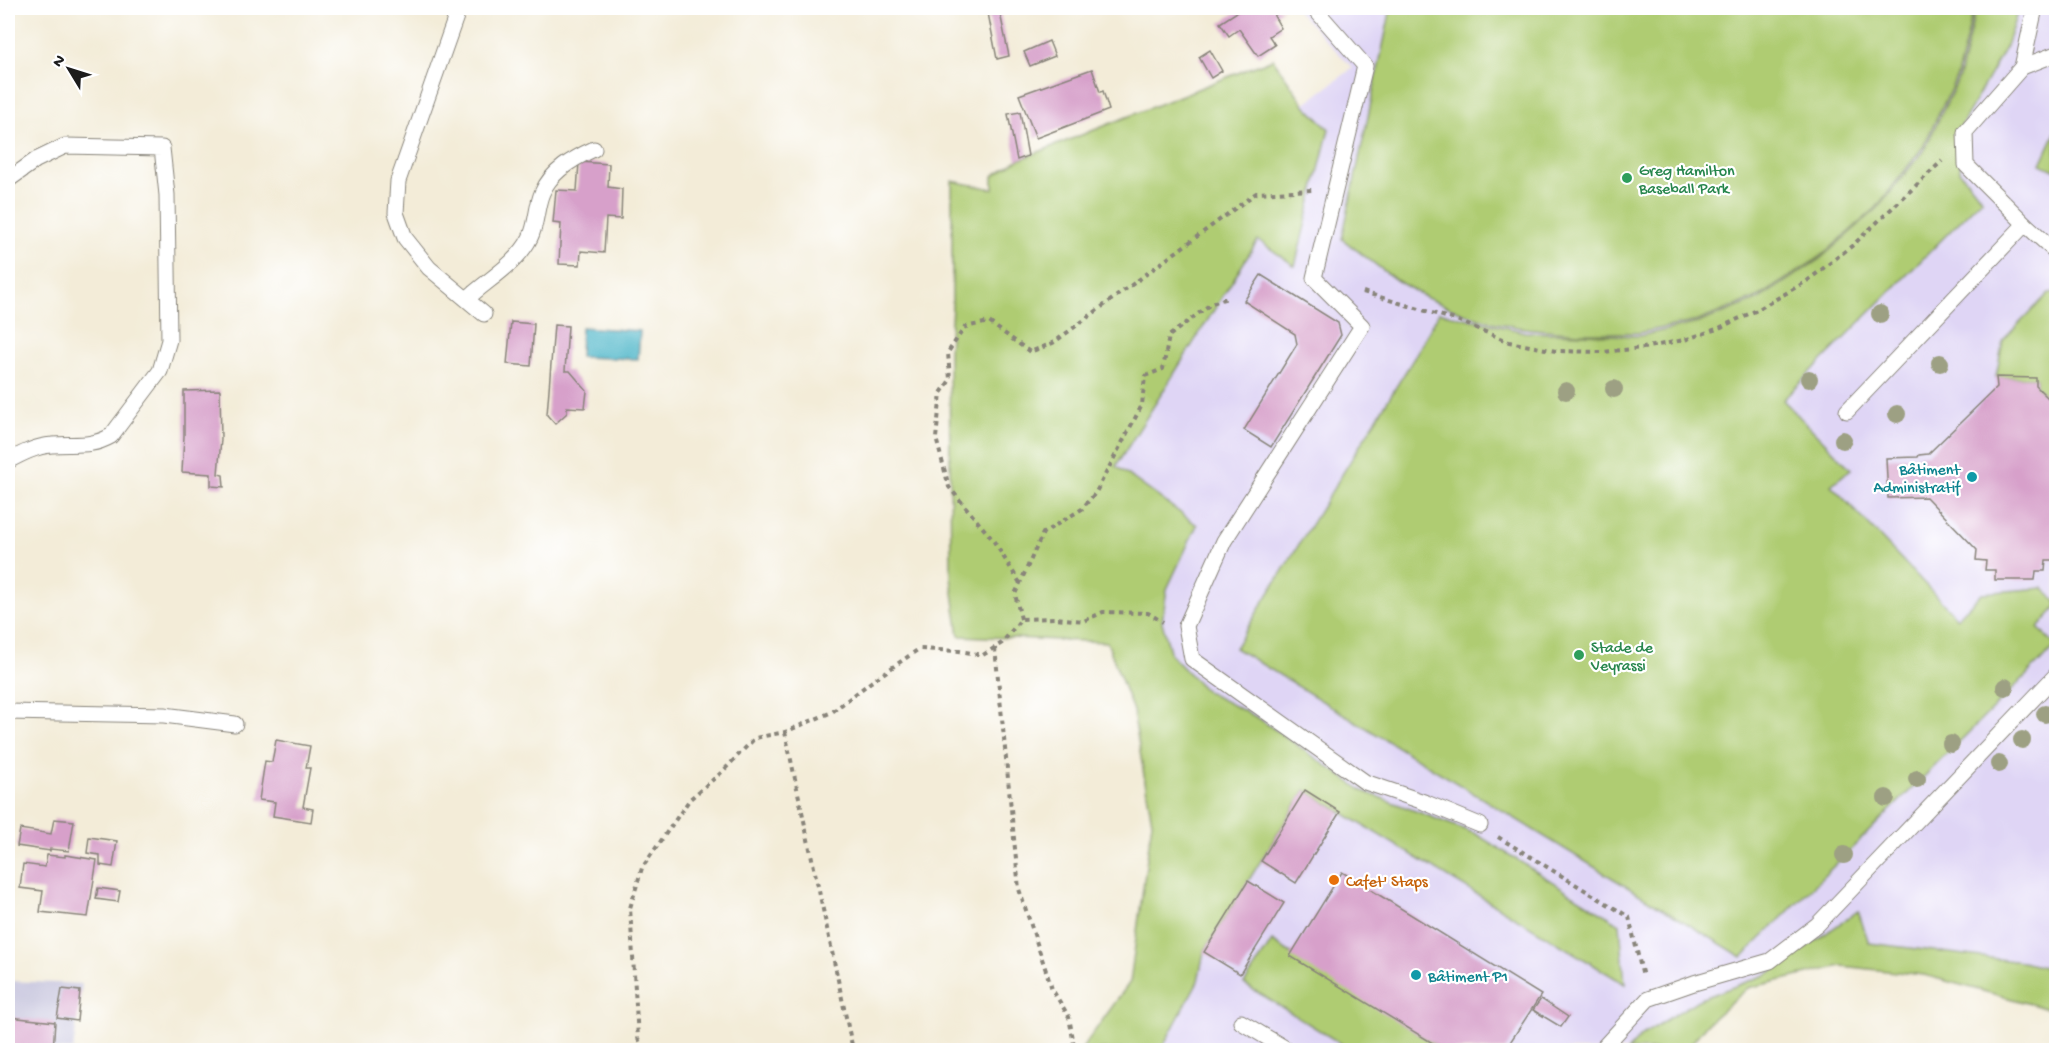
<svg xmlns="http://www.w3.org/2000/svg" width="2064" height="1058" font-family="'Gochi Hand',sans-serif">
<rect width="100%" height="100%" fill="#fff"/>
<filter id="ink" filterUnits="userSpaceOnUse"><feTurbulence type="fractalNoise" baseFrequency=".0167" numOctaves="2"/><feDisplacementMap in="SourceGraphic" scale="12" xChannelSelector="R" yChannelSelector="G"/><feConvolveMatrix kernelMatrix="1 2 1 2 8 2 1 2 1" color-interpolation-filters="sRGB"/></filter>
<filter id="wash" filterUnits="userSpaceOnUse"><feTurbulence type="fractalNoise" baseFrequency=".008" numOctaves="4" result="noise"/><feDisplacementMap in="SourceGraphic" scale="24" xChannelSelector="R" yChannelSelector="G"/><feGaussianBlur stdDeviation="1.35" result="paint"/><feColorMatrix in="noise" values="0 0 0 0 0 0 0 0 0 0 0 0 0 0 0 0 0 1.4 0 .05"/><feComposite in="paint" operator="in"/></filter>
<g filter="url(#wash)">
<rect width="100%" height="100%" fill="#f3ecd8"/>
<path fill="#dfd5f5" d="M1295,8H2056V1011L1924,975L1841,966L1748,988L1706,1025L1686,1050H1083L1129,990L1152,822L1133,711L1107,642L959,636L951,578L949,351L952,307V181L993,189V176L1016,161L1273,59L1304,104L1353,68Z"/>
<path fill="#c3c1db" d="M8,981L82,984L73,1050H8Z"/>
<g fill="#afcc72" stroke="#667447" stroke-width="1.5">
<path d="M1391,8H1974L1957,76L1923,147L1876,208L1820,257L1760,296L1698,321L1638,333H1579L1522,328L1492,322L1463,313L1427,298L1396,280L1342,239Z"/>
<path d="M1976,8H2019L2006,46L1960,128V172L1982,199L1783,400L1851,469L1831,485L1957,618L1982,593L2043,588L2056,601V608L2038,628L2056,646L1742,957L1235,648L1417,353L1439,312L1525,332L1639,336L1698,323L1759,299L1820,259L1877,209L1924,150L1959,77Z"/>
<path d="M1273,59L1304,104L1329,129L1295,266L1258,240L1116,466L1197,525L1167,589L1162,622L1171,655L1207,692L1258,718L1363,791L1476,834L1620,924L1625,984L1305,790L1204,952L1198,981L1161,1050H1081L1130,982L1152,822L1133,711L1107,642L959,636L951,578L949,351L952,307V181L993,189V176L1016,161Z"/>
<path d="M2056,131V171L2041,164Z"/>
<path d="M2056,292V406L2036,386V378L1996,377L2003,340L2049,293Z"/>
<path d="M1858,911L1869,943L2022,962L2056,970V1011L1924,975L1841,966L1748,988L1706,1025L1686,1050H1628L1642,1035L1698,1000L1768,974Z"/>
<path d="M1272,941L1444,1050H1351L1244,984Z"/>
</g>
<path fill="#4bb5c8" stroke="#346872" stroke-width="1.5" d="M581,327L640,331L638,359L580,357Z"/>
<g id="blocks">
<g fill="#d7a0ca">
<path d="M987,8H999L1009,56L997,59Z"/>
<path d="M1243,8H1283L1274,16L1281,28L1269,36L1275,45L1258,56L1239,29L1229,36L1220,23Z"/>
<path d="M1049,41L1055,56L1030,66L1024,52Z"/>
<path d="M1210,50L1222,71L1211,78L1199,57Z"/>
<path d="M1092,69L1100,92L1103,91L1109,110L1036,138L1019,95Z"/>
<path d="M1020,112L1028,156L1017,160L1008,114Z"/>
<path d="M579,162L609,164L608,187L622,189L621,219L606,218L604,253L581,251L580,265L559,264L561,224L553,223L556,190L577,191Z"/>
<path d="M1261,275L1338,323L1341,335L1271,447L1244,430L1297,344L1295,334L1244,301Z"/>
<path d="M511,322L534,324L531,366L507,364Z"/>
<path d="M554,325L568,326L565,371H570L587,391L585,408L567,407V413L555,424L547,415Z"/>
<path d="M1996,377L2036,378V386L2056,406V550L2055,560H2046L2045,571H2036L2035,580H1995V570H1985L1986,561L1976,560L1977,550L1926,497L1888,498L1886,458L1918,457L1919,455L1928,454L1997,387Z"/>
<path d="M220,390L221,439L218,474L223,475L224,487L211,486V474L182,472L184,436V391Z"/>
<path d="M276,740L310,746L306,768H310L303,807L313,809L311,822L273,816L275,802L259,800L265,761L272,762Z"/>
<path d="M1305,790L1340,812L1296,883L1261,861Z"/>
<path d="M54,819L74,821L69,851L50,849V851L17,846L20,829L51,834Z"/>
<path d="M89,837L117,841L113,867L100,865V855L87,853Z"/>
<path d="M47,855L65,857V855L97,860L88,917L40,912L43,891L20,888L23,864L45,867Z"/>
<path d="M1342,872L1541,995L1505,1050H1444L1290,956Z"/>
<path d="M1248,881L1284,903L1240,974L1204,952Z"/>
<path d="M98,888L120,891L118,902L96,899Z"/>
<path d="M62,989L80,991L77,1021L57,1018Z"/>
<path d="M1541,999L1568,1017L1561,1027L1533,1010Z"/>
<path d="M9,1017L55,1022L53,1050L8,1049Z"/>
</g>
</g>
</g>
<g filter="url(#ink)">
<use href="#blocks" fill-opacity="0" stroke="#88847a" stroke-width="1.5"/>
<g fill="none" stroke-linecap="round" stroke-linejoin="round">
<g stroke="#88847a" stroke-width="17">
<g id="lane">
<path d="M459,8L398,181L396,213L405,238L429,268L484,314"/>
<path d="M1314,8L1365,66L1314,278L1362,326L1224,541L1186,626L1192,659L1365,782L1424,802L1480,825"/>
<path d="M2022,67L2056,54"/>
<path d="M8,180L36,160L65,146L162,148L167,195L169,340L160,371L111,436C90,448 74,443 52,445C36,446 21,454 8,461"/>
<path d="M2025,224L1966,165L1965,132L2022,67L2035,8"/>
<path d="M467,299C487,280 517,264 530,238C537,224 536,207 542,193C551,171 574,158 594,149"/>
<path d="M1847,411L2025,224L2056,252"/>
<path d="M8,712L164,715L235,724"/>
<path d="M1241,1022L1288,1050"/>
<path d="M1601,1050L1648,999L1694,983L1770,961L1817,925L2056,675"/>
</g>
</g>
<g stroke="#88847a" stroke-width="4" stroke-dasharray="4.5 4.5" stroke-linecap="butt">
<path d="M1363,292L1459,321L1509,342L1556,351L1602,352L1643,348L1684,340L1717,329L1757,310L1807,281L1853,245L1942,161"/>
<path d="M1020,583L993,540L949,487L936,438L941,393L950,380L948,352L965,327L989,322L1030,352L1053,343L1256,193L1312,190"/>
<path d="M1021,619L1015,594L1043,533L1082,509L1096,492L1142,405L1145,376L1163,369L1169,336L1212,303L1227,298"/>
<path d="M995,648L1019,889L1052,989L1069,1017L1075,1050"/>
<path d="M785,732L853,1050"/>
<path d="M1498,837L1629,917L1643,977"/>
<path d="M643,1050L638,1038L630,908L642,868L690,799L722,772L755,738L785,732L832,712L871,682L919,649L959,651L983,655L1002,643L1021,619L1055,618L1084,621L1103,612L1148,613L1163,622"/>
</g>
<use href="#lane" stroke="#fff" stroke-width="15"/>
</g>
<g fill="#9da083">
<circle cx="1880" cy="314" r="9"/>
<circle cx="1940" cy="363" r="9"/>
<circle cx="1809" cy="379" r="9"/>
<circle cx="1614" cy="389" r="9"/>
<circle cx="1566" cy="391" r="9"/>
<circle cx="1897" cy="414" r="9"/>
<circle cx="1843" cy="440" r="9"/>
<circle cx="2005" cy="687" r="9"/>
<circle cx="2045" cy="714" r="9"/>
<circle cx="2022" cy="740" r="9"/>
<circle cx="1951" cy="744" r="9"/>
<circle cx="1999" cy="764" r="9"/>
<circle cx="1917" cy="779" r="9"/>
<circle cx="1886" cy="798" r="9"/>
<circle cx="1844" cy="855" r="9"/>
</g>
</g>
<g fill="#2e9e5b" stroke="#fff" stroke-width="2">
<circle cx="1627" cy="178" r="6"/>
<circle cx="1579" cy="655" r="6"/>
</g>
<g fill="#0f9aa8" stroke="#fff" stroke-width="2">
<circle cx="1972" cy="477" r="6"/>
<circle cx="1416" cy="975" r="6"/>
</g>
<circle fill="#e8710a" stroke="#fff" stroke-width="2" cx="1334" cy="880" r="6"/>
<g text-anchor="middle" stroke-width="4.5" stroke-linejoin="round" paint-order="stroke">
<g font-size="16" fill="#27864d" stroke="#fff" text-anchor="start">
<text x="1639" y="175">Greg Hamilton<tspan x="1639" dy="18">Baseball Park</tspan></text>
<text x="1591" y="652">Stade de<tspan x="1591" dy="18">Veyrassi</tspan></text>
</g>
<g font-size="16" fill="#0d838f" stroke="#fff" text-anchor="end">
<text x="1960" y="474">Bâtiment<tspan x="1960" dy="18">Administratif</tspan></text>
<text x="1428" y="981" text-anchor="start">Bâtiment P1</text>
</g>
<g font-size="16" fill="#c56008" stroke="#fff" text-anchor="start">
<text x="1346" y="886">Cafet' Staps</text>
</g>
</g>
<rect width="2064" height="1058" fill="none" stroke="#fff" stroke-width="30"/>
<g transform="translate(69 69) rotate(308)" stroke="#ffffff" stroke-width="4.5" paint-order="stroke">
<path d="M0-4.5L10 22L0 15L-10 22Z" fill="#1c1c1c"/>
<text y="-9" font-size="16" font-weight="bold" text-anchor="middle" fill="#1c1c1c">N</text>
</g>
</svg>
